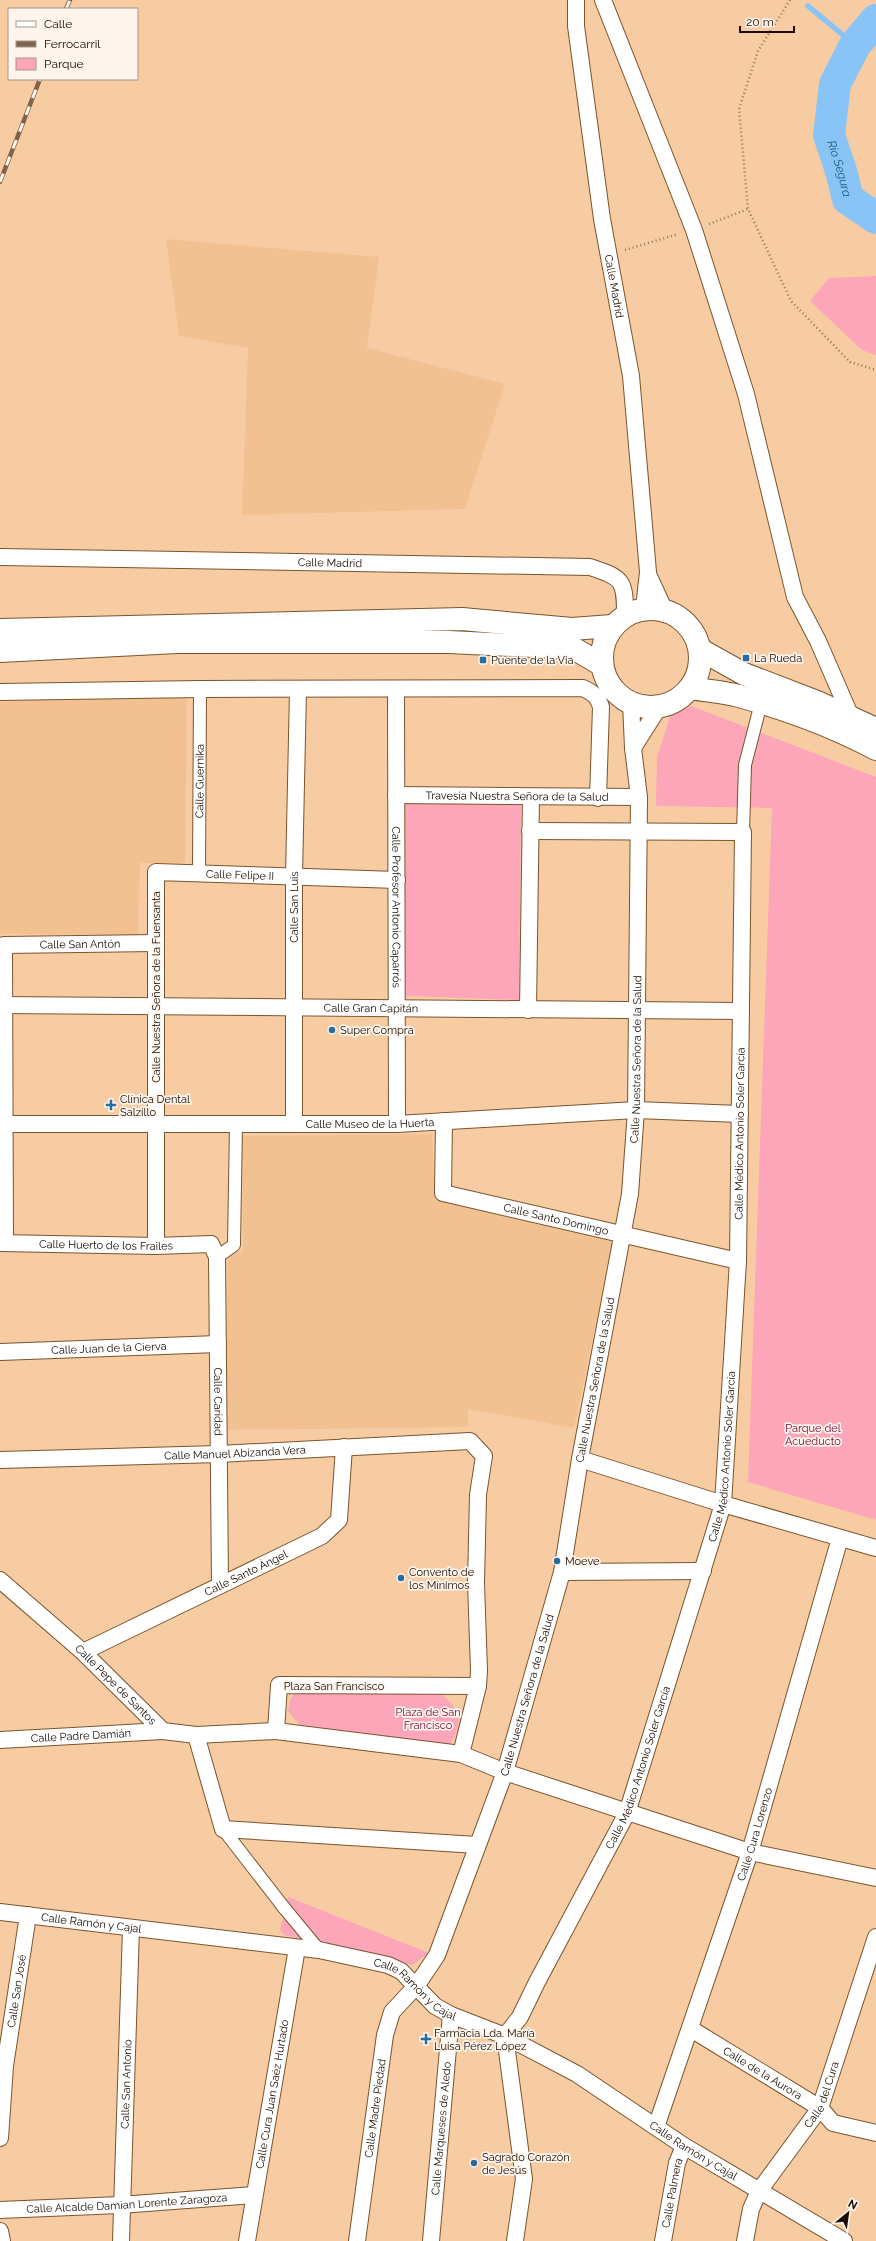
<svg xmlns="http://www.w3.org/2000/svg" width="876" height="2241" font-family="Raleway,sans-serif">
<rect width="100%" height="100%" fill="#f8cca2"/>
<g fill="#f2c191">
<path d="M166,239L379,257L367,348L505,384L465,509L242,515L248,348L179,336Z"/>
<path d="M187,695L185,863H140L138,935L0,934V702Z"/>
<path d="M432,1134L435,1196L613,1242L574,1428L468,1409V1427L225,1430L228,1252H243L242,1136Z"/>
</g>
<g fill="#fda5b9">
<path d="M876,276V355L862,350L810,301L829,278Z"/>
<path d="M691,706L876,777V1520L748,1482L772,808L656,806L657,757L671,714Z"/>
<path d="M404,799L521,802L519,1000L406,996Z"/>
<path d="M296,1692H439C453,1704 465,1716 455,1735C452,1741 451,1744 445,1748L300,1725L288,1711L290,1700Z"/>
<path d="M288,1897L429,1953L412,1965L284,1935L280,1930Z"/>
</g>
<g fill="none" stroke-linecap="round" stroke-linejoin="round">
<path stroke="#89c4f6" stroke-width="5.5" d="M808,6L855,45"/>
<path stroke="#89c4f6" stroke-width="32" id="s1" d="M876,20L855,45L835,84L829,135L841,171L848,199L876,218"/>
<g stroke="#7a542d" stroke-width="14">
<g id="pedestrian">
<path d="M743,832L745,765L761,703"/>
<path id="s2" d="M199,873L200,689"/>
<path d="M217,1257L234,1245L236,1124"/>
<path d="M223,1829L285,1909"/>
<path d="M281,1904L319,1950"/>
</g>
</g>
<g stroke="#7a542d" stroke-width="18">
<g id="minor">
<path id="s3" d="M576,0V26L602,219L631,376L648,572L644,608"/>
<path d="M603,0L694,230L746,394L795,597L818,641L851,717"/>
<path id="s4" d="M0,557L590,567C623,578 625,580 625,615"/>
<path d="M648,574L664,609"/>
<path id="s5" d="M396,690L397,1124"/>
<path d="M0,692L200,689L583,688C593,693 598,696 601,707L598,798"/>
<path d="M633,748L659,707"/>
<path id="s6" d="M396,795L639,797"/>
<path id="s7" d="M0,1005L741,1011"/>
<path d="M528,1010L531,797"/>
<path id="s8" d="M444,1121L443,1193L738,1261"/>
<path id="s9" d="M0,1124H397L636,1110L740,1114"/>
<path id="s10" d="M294,1124V876L298,690"/>
<path id="s11" d="M0,1243L156,1246L211,1244L217,1257L220,1584"/>
<path id="s12" d="M5,1243L4,945L156,943"/>
<path id="s13" d="M156,1246V872L397,880"/>
<path id="s14" d="M0,1352L218,1344"/>
<path d="M580,1459L723,1504L876,1548"/>
<path id="s15" d="M0,1460L219,1454L470,1441L484,1456L478,1495L476,1583L479,1671L478,1686L461,1754"/>
<path d="M562,1572L703,1571"/>
<path id="s16" d="M0,1580L83,1652L163,1731L196,1735L276,1731"/>
<path id="s17" d="M83,1652L322,1536L339,1520L344,1447"/>
<path d="M478,1686L279,1685L276,1731L461,1754L505,1772L750,1852L876,1878"/>
<path d="M196,1735L223,1829L477,1845"/>
<path id="s18" d="M0,1740L163,1731"/>
<path id="s19" d="M0,1912L319,1950L388,1965L401,1971L435,2006L451,2015L505,2036L577,2074L684,2146L844,2241"/>
<path id="s20" d="M691,2029L820,2108L833,2123L876,2133"/>
<path id="s21" d="M656,2127L750,1852L840,1538"/>
<path id="s22" d="M0,2138L5,2066L28,1915"/>
<path id="s23" d="M0,2210L120,2205L254,2195"/>
<path d="M0,2231L2,2241"/>
<path id="s24" d="M121,2241L131,1928"/>
<path id="s25" d="M247,2241L297,1948"/>
<path id="s26" d="M357,2241L385,2035L392,2012L417,1985L437,1955L505,1772L562,1572L580,1459L630,1194L636,1110L639,797L633,748L631,702"/>
<path id="s27" d="M431,2241L451,2015"/>
<path id="s28" d="M515,2241L524,2179L505,2036L520,2017L537,1982L627,1813L723,1504L738,1261L743,832L530,831"/>
<path id="s29" d="M663,2241L677,2163L684,2146"/>
<path id="s30" d="M745,2241L751,2209L759,2191L820,2108L876,1937"/>
</g>
</g>
<g stroke="#7a542d" stroke-width="24">
<g id="primary">
<circle cx="651" cy="658" r="49"/>
<path d="M0,630L462,619L572,629L612,626"/>
<path d="M701,650L744,674L817,702L876,729"/>
<path d="M0,651L177,642H449L573,648L602,665"/>
<path d="M691,688C707,691 724,692 739,696C786,709 833,726 876,749"/>
</g>
</g>
<g stroke="#937459" stroke-width="2.5" stroke-dasharray="1 3" stroke-linecap="butt">
<path d="M790,0L758,51L739,109L748,209L791,301L850,362L876,370"/>
<path d="M709,224L748,209"/>
<path d="M625,250L678,234"/>
</g>
<use href="#pedestrian" stroke="#fff" stroke-width="12"/>
<use href="#minor" stroke="#fff" stroke-width="16"/>
<use href="#primary" stroke="#fff" stroke-width="22"/>
<g stroke="#7f634a" stroke-width="4.5">
<g id="rail">
<path d="M66,9L70,0"/>
<path d="M0,182L40,79"/>
</g>
</g>
<use href="#rail" stroke="#fef5ec" stroke-width="3" stroke-dasharray="9" stroke-linecap="butt"/>
</g>
<g fill="#256ca0" stroke="#fef5ec" stroke-width="1.5">
<rect x="742" y="654" width="8" height="8" rx="2"/>
<rect x="479" y="656" width="8" height="8" rx="2"/>
<circle cx="332" cy="1030" r="4"/>
<path d="M109 1099h4v4h4v4h-4v4h-4v-4h-4v-4h4z"/>
<circle cx="557" cy="1561" r="4"/>
<circle cx="401" cy="1578" r="4"/>
<path d="M424 2033h4v4h4v4h-4v4h-4v-4h-4v-4h4z"/>
<circle cx="474" cy="2163" r="4"/>
</g>
<g text-anchor="middle" stroke-width="3.5" stroke-linejoin="round" paint-order="stroke">
<g font-size="11" fill="#180a00" stroke="#fef5ec">
<text dy="4" stroke="none"><textPath href="#s3" startOffset="289">Calle Madrid</textPath></text>
<text dy="4" stroke="none"><textPath href="#s4" startOffset="330">Calle Madrid</textPath></text>
<text dy="4" stroke="none"><textPath href="#s2" startOffset="92">Calle Guernika</textPath></text>
<text dy="4" stroke="none"><textPath href="#s6" startOffset="121">Travesía Nuestra Señora de la Salud</textPath></text>
<text dy="4" stroke="none"><textPath href="#s13" startOffset="458">Calle Felipe II</textPath></text>
<text dy="4" stroke="none"><textPath href="#s10" startOffset="217">Calle San Luis</textPath></text>
<text dy="4" stroke="none"><textPath href="#s5" startOffset="217">Calle Profesor Antonio Caparrós</textPath></text>
<text dy="4" stroke="none"><textPath href="#s12" startOffset="374">Calle San Antón</textPath></text>
<text transform="translate(156 987) rotate(-90)" y="4">Calle Nuestra Señora de la Fuensanta</text>
<text dy="4" stroke="none"><textPath href="#s7" startOffset="371">Calle Gran Capitán</textPath></text>
<text dy="4" stroke="none"><textPath href="#s26" startOffset="1227">Calle Nuestra Señora de la Salud</textPath></text>
<text dy="4" stroke="none"><textPath href="#s9" startOffset="370">Calle Museo de la Huerta</textPath></text>
<text dy="4" stroke="none"><textPath href="#s28" startOffset="1156">Calle Médico Antonio Soler García</textPath></text>
<text dy="4" stroke="none"><textPath href="#s8" startOffset="188">Calle Santo Domingo</textPath></text>
<text dy="4" stroke="none"><textPath href="#s11" startOffset="106">Calle Huerto de los Frailes</textPath></text>
<text dy="4" stroke="none"><textPath href="#s14" startOffset="109">Calle Juan de la Cierva</textPath></text>
<text dy="4" stroke="none"><textPath href="#s26" startOffset="903">Calle Nuestra Señora de la Salud</textPath></text>
<text dy="4" stroke="none"><textPath href="#s11" startOffset="370">Calle Caridad</textPath></text>
<text dy="4" stroke="none"><textPath href="#s15" startOffset="235">Calle Manuel Abizanda Vera</textPath></text>
<text dy="4" stroke="none"><textPath href="#s28" startOffset="832">Calle Médico Antonio Soler García</textPath></text>
<text dy="4" stroke="none"><textPath href="#s17" startOffset="181">Calle Santo Ángel</textPath></text>
<text dy="4" stroke="none"><textPath href="#s16" startOffset="156">Calle Pepe de Santos</textPath></text>
<text x="334" y="1690">Plaza San Francisco</text>
<text dy="4" stroke="none"><textPath href="#s26" startOffset="580">Calle Nuestra Señora de la Salud</textPath></text>
<text dy="4" stroke="none"><textPath href="#s18" startOffset="81">Calle Padre Damián</textPath></text>
<text dy="4" stroke="none"><textPath href="#s28" startOffset="508">Calle Médico Antonio Soler García</textPath></text>
<text dy="4" stroke="none"><textPath href="#s21" startOffset="309">Calle Cura Lorenzo</textPath></text>
<text dy="4" stroke="none"><textPath href="#s19" startOffset="92">Calle Ramón y Cajal</textPath></text>
<text dy="4" stroke="none"><textPath href="#s19" startOffset="428">Calle Ramón y Cajal</textPath></text>
<text dy="4" stroke="none"><textPath href="#s22" startOffset="148">Calle San José</textPath></text>
<text dy="4" stroke="none"><textPath href="#s20" startOffset="84">Calle de la Aurora</textPath></text>
<text dy="4" stroke="none"><textPath href="#s24" startOffset="157">Calle San Antonio</textPath></text>
<text dy="4" stroke="none"><textPath href="#s25" startOffset="149">Calle Cura Juan Saéz Hurtado</textPath></text>
<text dy="4" stroke="none"><textPath href="#s30" startOffset="168">Calle del Cura</textPath></text>
<text dy="4" stroke="none"><textPath href="#s26" startOffset="134">Calle Madre Piedad</textPath></text>
<text dy="4" stroke="none"><textPath href="#s27" startOffset="113">Calle Marqueses de Aledo</textPath></text>
<text dy="4" stroke="none"><textPath href="#s19" startOffset="752">Calle Ramón y Cajal</textPath></text>
<text dy="4" stroke="none"><textPath href="#s29" startOffset="49">Calle Palmera</textPath></text>
<text dy="4" stroke="none"><textPath href="#s23" startOffset="127">Calle Alcalde Damian Lorente Zaragoza</textPath></text>
</g>
<g font-size="11" fill="#180a00" stroke="#fef5ec" text-anchor="start">
<text x="754" y="662">La Rueda</text>
<text x="491" y="664">Puente de la Via</text>
<text x="340" y="1034">Super Compra</text>
<text x="120" y="1103">Clínica Dental<tspan x="120" dy="13">Salzillo</tspan></text>
<text x="565" y="1565">Moeve</text>
<text x="409" y="1576">Convento de<tspan x="409" dy="13">los Mínimos</tspan></text>
<text x="434" y="2037">Farmacia Lda. María<tspan x="434" dy="13">Luisa Pérez López</tspan></text>
<text x="482" y="2161">Sagrado Corazón<tspan x="482" dy="13">de Jesús</tspan></text>
</g>
<g font-size="11" fill="#780235" stroke="#fef5ec">
<text x="813" y="1432">Parque del<tspan x="813" dy="13">Acueducto</tspan></text>
<text x="428" y="1716">Plaza de San<tspan x="428" dy="13">Francisco</tspan></text>
</g>
<g font-size="12" font-style="italic" fill="#235982" stroke="#fef5ec">
<text dy="4" stroke="none"><textPath href="#s1" startOffset="163">Río Segura</textPath></text>
</g>
</g>
<rect x="8" y="8" width="130" height="72" fill="#fef5ec" stroke="#a2978e"/>
<rect x="16" y="21" width="20" height="6" fill="#ffffff" stroke="#a2978e"/>
<text x="44" y="28" font-size="12" fill="#180a00">Calle</text>
<rect x="16" y="41" width="20" height="6" fill="#7f634a" stroke="#a2978e"/>
<text x="44" y="48" font-size="12" fill="#180a00">Ferrocarril</text>
<rect x="16" y="58" width="20" height="12" fill="#fda5b9" stroke="#a2978e"/>
<text x="44" y="68" font-size="12" fill="#180a00">Parque</text>
<g transform="translate(848 2213) rotate(29)" stroke="#fef5ec" stroke-width="3" paint-order="stroke">
<path d="M0-3L7 15L0 10L-7 15Z" fill="#180a00"/>
<text y="-6" font-size="11" font-weight="bold" text-anchor="middle" fill="#180a00">N</text>
</g>
<path d="M740 26v6h54v-6" fill="none" stroke="#180a00" stroke-width="2"/>
<text x="746" y="26" font-size="12" fill="#180a00" stroke="#fef5ec" stroke-width="3" paint-order="stroke">20 m</text>
</svg>
